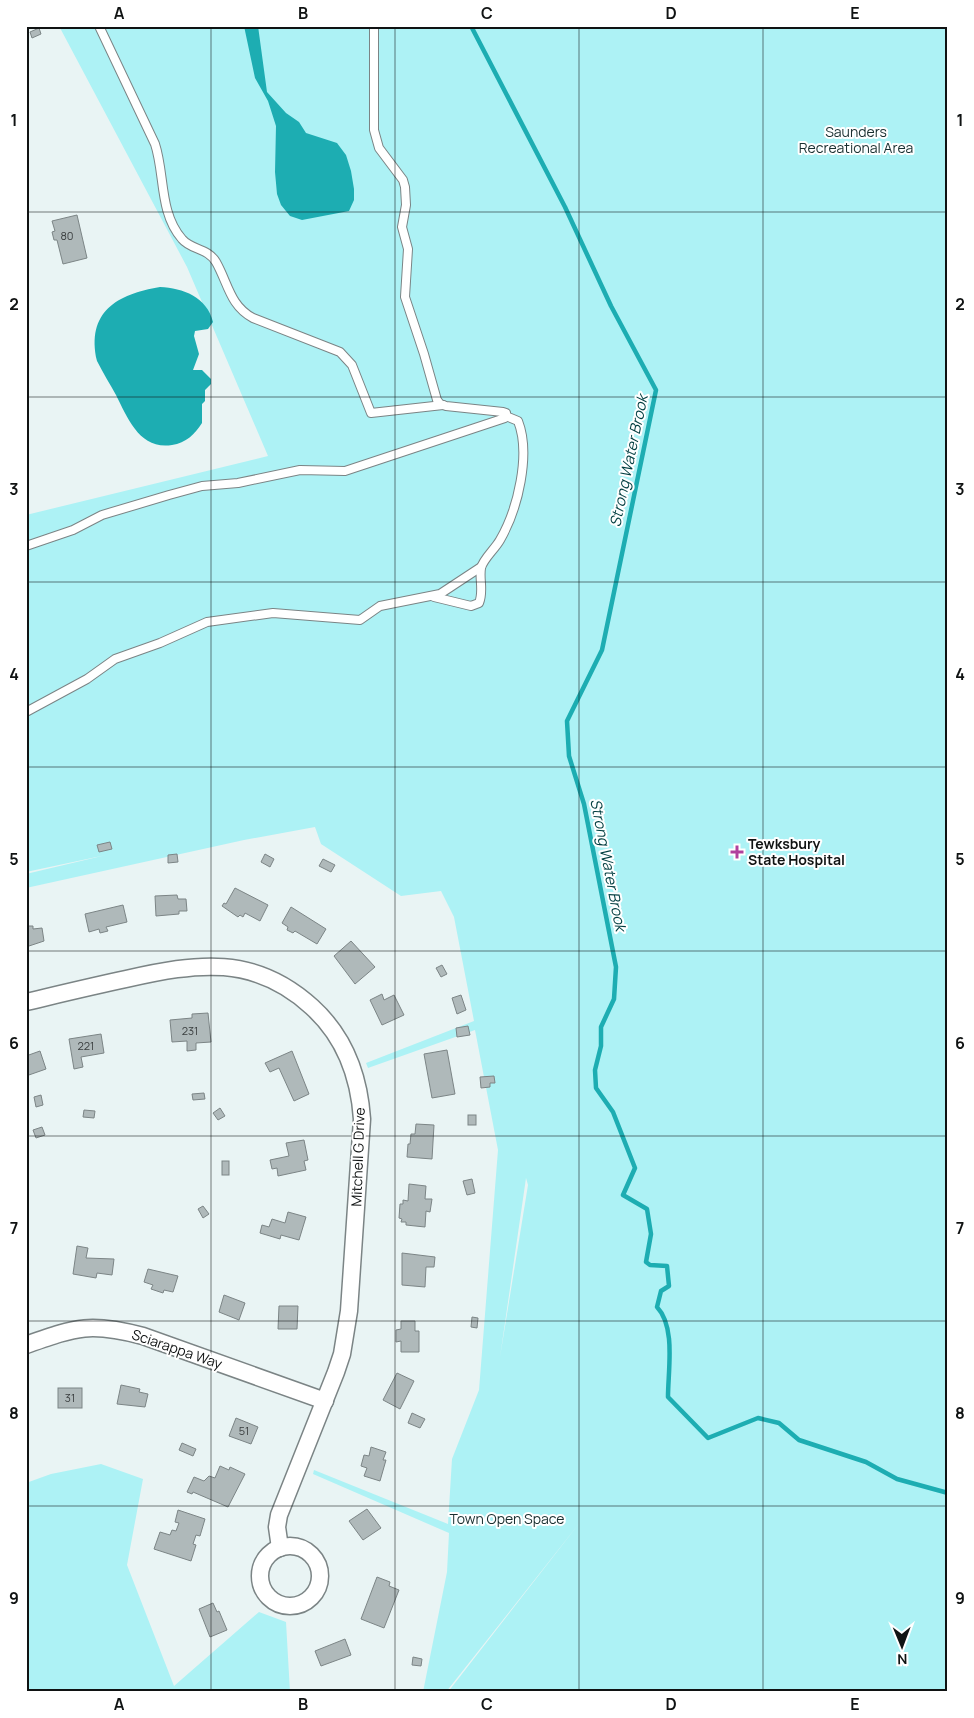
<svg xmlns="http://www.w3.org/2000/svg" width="974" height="1718" font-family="Manrope,sans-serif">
<rect width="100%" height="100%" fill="#e9f4f4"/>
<g fill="#adf2f5" fill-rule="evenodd">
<path d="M59,26H948V1692H448L581,1521L446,1692H423L447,1572L449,1533L313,1474L314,1470L448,1524L452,1459L479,1390L498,1150L475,1030L368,1068L366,1063L474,1021L454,917L441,891L401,896L321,844L315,827L244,840L26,888V874L106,855L26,872V515L268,456L187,267ZM526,1178L528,1185L500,1357L525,1185Z"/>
<path d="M101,1464L143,1479L127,1565L174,1686L259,1612L286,1622L290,1692H26V1483L51,1474Z"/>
</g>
<g fill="#1dadb2">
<path d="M244,26H258L267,92L286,113L299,122L306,133L337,143L346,155L351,171L354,189V200L349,211L302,220L290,216L281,205L277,194L275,172L276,126L268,101L255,78Z"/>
<path d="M160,287C183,288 207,297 213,322L208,329L195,331L194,336L199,354L193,370H202L211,379V384L205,390V401L202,404V423C195,434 186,443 172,445C140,450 128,419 116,395C110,384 103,373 97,361C86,312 117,294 160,287Z"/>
</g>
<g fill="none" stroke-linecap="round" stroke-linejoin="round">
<path stroke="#1dadb2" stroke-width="4.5" d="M471,26L565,207L611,306L656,390L602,650L567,721L569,756L584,804L616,967L614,999L601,1027V1046L595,1070L596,1088L613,1112L635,1168L623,1195L647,1209L651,1234L646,1262L650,1265L667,1266L669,1286L661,1291L657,1307C676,1327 668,1370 668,1397L708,1438L758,1418L779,1423L799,1440L866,1462L897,1479L948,1493"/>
</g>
<g fill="#afb9ba" stroke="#7c8586">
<path d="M39,28L41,34L32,38L30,32Z"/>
<path d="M77,215L87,258L63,264L57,240H54L52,232L55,231L52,221Z"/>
<path d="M110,842L112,849L99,852L97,845Z"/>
<path d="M177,854L178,862L168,863V855Z"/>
<path d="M265,854L274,859L270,867L261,862Z"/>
<path d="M323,859L335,865L331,872L319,866Z"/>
<path d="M235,888L268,905L260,921L245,913L243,917L240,915L238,917L222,906L224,903L226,904Z"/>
<path d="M177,895L178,899H186L187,911H179V914L156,916L155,896Z"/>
<path d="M123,905L127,922L106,927L108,931L100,933L99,929L89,932L85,914Z"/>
<path d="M291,907L326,929L317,944L295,931L293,933L287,930L288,927L282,923Z"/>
<path d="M26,926H33V929L42,928L44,941L26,947Z"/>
<path d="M351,941L375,967L355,984L334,956Z"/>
<path d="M442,965L447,974L441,977L436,968Z"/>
<path d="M382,994L384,1000L394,995L404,1015L382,1025L370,1000Z"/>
<path d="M461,995L466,1010L457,1014L452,998Z"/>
<path d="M208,1013L211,1042L196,1043V1050L187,1051V1041L172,1042L170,1020L192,1018V1014Z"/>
<path d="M468,1026L470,1035L457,1037L456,1028Z"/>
<path d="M101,1034L104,1053L81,1057L83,1067L74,1069L69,1039Z"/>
<path d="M447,1050L455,1094L432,1098L424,1054Z"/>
<path d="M40,1051L46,1069L26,1076V1056Z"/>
<path d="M292,1051L309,1094L294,1101L279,1068L270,1072L265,1063Z"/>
<path d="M494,1076L495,1083H490V1087L481,1088L480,1077Z"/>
<path d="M204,1093L205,1099L193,1100L192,1094Z"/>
<path d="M41,1095L43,1105L36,1107L34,1097Z"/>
<path d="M220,1108L225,1116L218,1120L213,1113Z"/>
<path d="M84,1110L95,1111L94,1118L83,1117Z"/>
<rect x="468" y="1115" width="8" height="10"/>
<path d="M416,1124L434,1125L432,1159L407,1157L408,1144H410L411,1134H415Z"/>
<path d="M42,1127L45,1135L36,1138L33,1130Z"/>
<path d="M304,1140L308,1160L304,1161L306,1170L278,1176L277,1168L272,1169L270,1160L289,1156L286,1143Z"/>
<rect x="222" y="1161" width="7" height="14"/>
<path d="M472,1179L475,1193L467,1195L463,1181Z"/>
<path d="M409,1184L426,1186L425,1199H432L430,1212L426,1211L425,1227L406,1225V1222H401L402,1219L399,1218L400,1204H403V1200L408,1201Z"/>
<path d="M203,1206L209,1214L203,1218L198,1209Z"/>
<path d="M288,1212L306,1217L299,1240L281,1235L280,1239L260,1233L262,1225L269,1227L272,1219L285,1223Z"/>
<path d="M77,1246L88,1248L86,1258L114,1259L112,1275L97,1273L96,1278L73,1274Z"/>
<path d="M402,1253L435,1257L434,1267H426L425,1287L402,1285Z"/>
<path d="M148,1269L178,1276L173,1292L164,1290L163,1293L151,1289L153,1285L144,1282Z"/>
<path d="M224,1295L245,1303L239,1320L219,1312Z"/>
<path d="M279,1306H298L297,1329H278Z"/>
<path d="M472,1317L478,1318L477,1328L471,1327Z"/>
<path d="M401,1321H415V1331H419V1352H401V1341L396,1342V1330L401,1329Z"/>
<path d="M397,1373L414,1381L400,1409L383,1400Z"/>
<path d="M121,1385L140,1389L139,1392L148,1394L145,1407L117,1404Z"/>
<rect x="58" y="1388" width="24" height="20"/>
<path d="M412,1413L425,1419L420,1428L408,1423Z"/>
<path d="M236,1418L258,1427L251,1444L229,1436Z"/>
<path d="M182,1443L196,1449L193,1456L179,1450Z"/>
<path d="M371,1447L386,1452L383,1460H386L380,1481L364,1476L367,1468L361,1466L364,1455L369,1456Z"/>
<path d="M220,1466L229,1470L230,1467L245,1474L228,1507L193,1492L192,1494L187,1492L194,1477L204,1481L209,1476L215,1478Z"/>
<path d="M367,1509L381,1528L363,1540L349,1521Z"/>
<path d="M178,1510L205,1519L200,1536L196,1535L193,1544L196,1545L191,1561L154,1549L160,1532L170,1535L172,1530L176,1531L179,1523L175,1522Z"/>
<path d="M377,1577L390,1582L389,1586L399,1590L384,1628L361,1619Z"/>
<path d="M213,1603L217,1612L219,1611L227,1630L210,1637L199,1609Z"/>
<path d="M345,1639L351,1655L321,1666L315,1651Z"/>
<path d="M413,1657L422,1659L421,1666L412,1665Z"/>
</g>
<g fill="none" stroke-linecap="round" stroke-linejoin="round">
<g stroke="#7b8485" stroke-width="10">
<g id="service">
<path d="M99,26L155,144C165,174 159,213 182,239C191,250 208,248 216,262C228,283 230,306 253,318L340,352L352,365L371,413L443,405"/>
<path d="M26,546L73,530L102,515L169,495L202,486L238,483L300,470L345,471L505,418L506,413L503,412L446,406L440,404L437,400L424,354L405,297L408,249L402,227L406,205L405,187L403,180L379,148L374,130V26"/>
<path d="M434,597L471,606L479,603C484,591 479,580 481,568C483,559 495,549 500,540C518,509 531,454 518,421L506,416"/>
<path d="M26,712L87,679L115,659L160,643L207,622L273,613L360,620L380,606L440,594L481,567"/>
</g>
</g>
<g stroke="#7b8485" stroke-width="19">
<g id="minor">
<path d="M26,1002C60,994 93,986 126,979C197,963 254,954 312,1007C345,1037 359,1075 362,1119L349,1311L342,1354L336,1372L279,1515L277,1527L280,1548"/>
<path d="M26,1345C77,1327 90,1322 143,1336L325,1401"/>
<circle cx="290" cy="1576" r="30"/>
</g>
</g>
<use href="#service" stroke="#fff" stroke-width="8"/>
<use href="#minor" stroke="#fff" stroke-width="16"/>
</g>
<path fill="none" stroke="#101313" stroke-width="1" stroke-opacity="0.55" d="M211,26V1692M395,26V1692M579,26V1692M763,26V1692M26,212H948M26,397H948M26,582H948M26,767H948M26,951H948M26,1136H948M26,1321H948M26,1506H948"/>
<path fill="#b0409d" stroke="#fff" stroke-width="2" d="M734.5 844.5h5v5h5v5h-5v5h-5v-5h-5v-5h5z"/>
<g text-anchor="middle" stroke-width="4" stroke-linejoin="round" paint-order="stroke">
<g font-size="11" fill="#383c3d">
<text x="67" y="240">80</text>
<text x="190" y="1035">231</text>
<text x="86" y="1050">221</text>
<text x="70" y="1402">31</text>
<text x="244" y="1435">51</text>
</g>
<g font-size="14" fill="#192f30" stroke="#fff">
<text x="856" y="137">Saunders<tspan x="856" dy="16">Recreational Area</tspan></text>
<text x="507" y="1524">Town Open Space</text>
</g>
<g font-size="14" font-weight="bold" fill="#101313" stroke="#fff" text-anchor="start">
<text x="748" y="849">Tewksbury<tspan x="748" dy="16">State Hospital</tspan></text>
</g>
<g font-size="14" fill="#101313" stroke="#fff">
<text transform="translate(358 1157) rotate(-88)" y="5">Mitchell G Drive</text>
<text transform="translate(177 1349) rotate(19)" y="5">Sciarappa Way</text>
</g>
<g font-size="15" font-style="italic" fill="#003e40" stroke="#fff">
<text transform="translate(629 461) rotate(-78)" y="5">Strong Water Brook</text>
<text transform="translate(608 865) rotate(79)" y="5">Strong Water Brook</text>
</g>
</g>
<rect width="974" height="1718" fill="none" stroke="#ffffff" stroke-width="55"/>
<g transform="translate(902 1646) rotate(179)" stroke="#ffffff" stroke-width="4" paint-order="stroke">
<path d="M0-4L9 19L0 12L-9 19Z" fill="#101313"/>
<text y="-8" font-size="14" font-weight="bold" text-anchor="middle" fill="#101313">N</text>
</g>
<rect x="28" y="28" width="918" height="1662" fill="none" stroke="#101313" stroke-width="2"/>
<g font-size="16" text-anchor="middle" font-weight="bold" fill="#101313">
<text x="119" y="19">A</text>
<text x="303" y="19">B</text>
<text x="487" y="19">C</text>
<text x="671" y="19">D</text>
<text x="855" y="19">E</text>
<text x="14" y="126">1</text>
<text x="960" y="126">1</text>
<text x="14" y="310">2</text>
<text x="960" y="310">2</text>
<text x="14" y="495">3</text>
<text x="960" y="495">3</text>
<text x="14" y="680">4</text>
<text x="960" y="680">4</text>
<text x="14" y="865">5</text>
<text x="960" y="865">5</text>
<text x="14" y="1049">6</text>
<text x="960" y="1049">6</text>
<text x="14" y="1234">7</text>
<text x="960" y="1234">7</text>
<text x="14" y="1419">8</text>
<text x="960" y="1419">8</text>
<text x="14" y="1604">9</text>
<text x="960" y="1604">9</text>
<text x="119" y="1710">A</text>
<text x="303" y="1710">B</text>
<text x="487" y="1710">C</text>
<text x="671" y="1710">D</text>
<text x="855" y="1710">E</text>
</g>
</svg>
